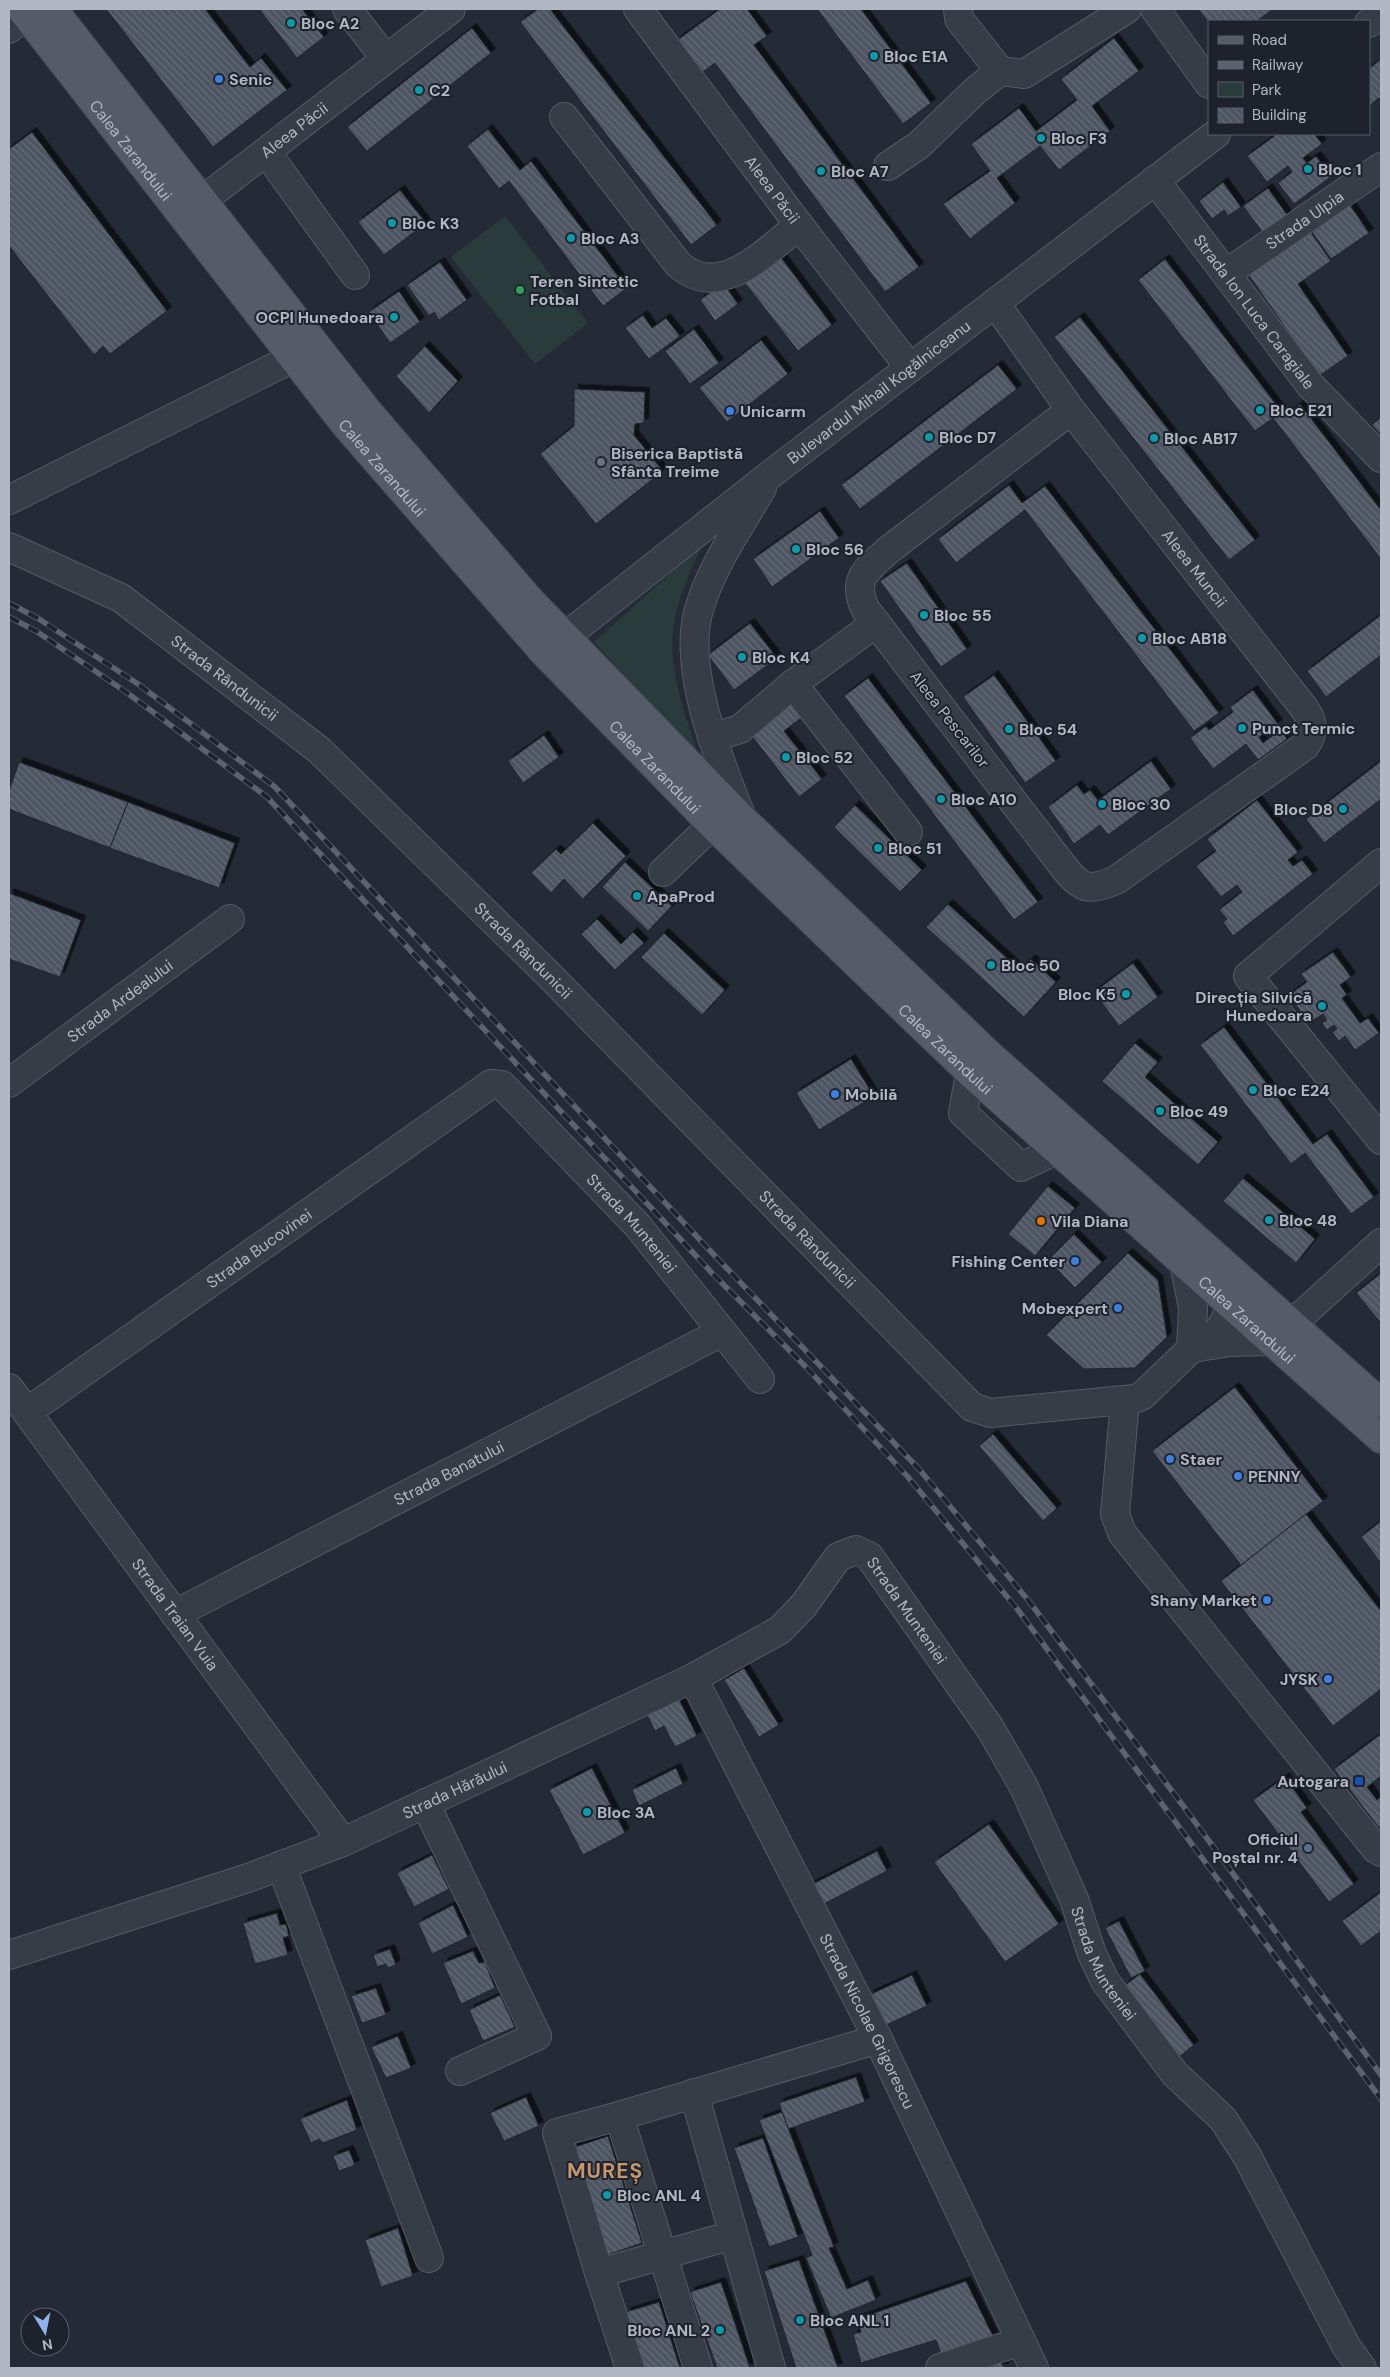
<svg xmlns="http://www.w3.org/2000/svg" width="1390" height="2377" font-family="'DM Sans',sans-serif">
<defs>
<pattern id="building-back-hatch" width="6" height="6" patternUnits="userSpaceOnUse" patternTransform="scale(1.25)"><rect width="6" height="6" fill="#4d5562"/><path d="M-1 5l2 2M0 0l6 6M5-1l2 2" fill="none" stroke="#646b77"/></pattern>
<filter id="shadow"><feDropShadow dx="4.5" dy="-4.5" stdDeviation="0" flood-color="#0009"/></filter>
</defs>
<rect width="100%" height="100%" fill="#242b36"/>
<g fill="#2a3b3b">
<path d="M505,216L588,323L535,364L451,257Z"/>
<path d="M703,544C690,571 676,601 673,631C668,668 687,721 699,757L594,642Z"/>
</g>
<g fill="url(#building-back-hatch)" stroke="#1f242e" filter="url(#shadow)">
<path d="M106,9H205L250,67L261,58L287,90L213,147Z"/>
<path d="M259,9H302L324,37L297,58Z"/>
<path d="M538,9H550L717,225L691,245L520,22Z"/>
<path d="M720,9H747L767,36L754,45L919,267L885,292L715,63L700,74L676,41Z"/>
<path d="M817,9H861L931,103L903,124Z"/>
<path d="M1201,9H1273L1257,21L1209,23L1199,10Z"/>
<path d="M472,28L491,53L367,151L347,127Z"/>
<path d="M1114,38L1139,71L1092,106L1110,131L1059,170L1040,146L997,178L1015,203L970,239L943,204L990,171L971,144L1019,108L1036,131L1077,100L1061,79Z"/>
<path d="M1381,59V101L1379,98L1369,106V69Z"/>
<path d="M488,129L520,170L531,161L627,288L603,306L509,181L499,189L467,146Z"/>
<path d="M32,132L167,311L110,354L103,346L94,355L9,246V149Z"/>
<path d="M1277,134H1314L1322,144L1303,158L1307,163L1316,156L1332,176L1294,204L1278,183L1292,172L1288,166L1267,182L1247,156Z"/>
<path d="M1223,182L1241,207L1228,216L1224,210L1212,219L1199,201Z"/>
<path d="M1268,188L1290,219L1266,237L1243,206Z"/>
<path d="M400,190L426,223L384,255L358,222Z"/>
<path d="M1348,202L1369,233L1331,259L1312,232L1321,226L1318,222Z"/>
<path d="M1310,231L1331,261L1298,284L1348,356L1319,376L1248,274Z"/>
<path d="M780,256L832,325L798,351L745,283Z"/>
<path d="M1165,259L1285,416L1300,404L1381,510V559L1273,418L1255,431L1138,280Z"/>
<path d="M440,262L467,300L439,320L434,312L429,316L407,285Z"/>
<path d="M723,283L738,304L715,321L700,300Z"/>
<path d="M399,291L420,322L390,343L369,312Z"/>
<path d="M643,315L652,328L666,318L680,336L649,359L625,328Z"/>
<path d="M1080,317L1255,540L1229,560L1054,337Z"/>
<path d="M694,329L719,363L690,384L665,351Z"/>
<path d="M761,340L788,374L727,422L699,388Z"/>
<path d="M425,346L458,381L429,413L396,376Z"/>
<path d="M998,365L1017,389L860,509L841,485Z"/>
<path d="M574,389L645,392L644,423L635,424L634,435L663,471L596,524L540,454L574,426Z"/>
<path d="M1381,417V435L1372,425Z"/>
<path d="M1009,485L1022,503L1045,486L1219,713L1194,731L1025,510L956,563L938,539Z"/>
<path d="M820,511L839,538L772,587L753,559Z"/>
<path d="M907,563L967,649L941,667L880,581Z"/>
<path d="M1381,615V655L1326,697L1307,671Z"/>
<path d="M750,623L777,658L734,690L708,655Z"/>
<path d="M994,675L1056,761L1025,783L963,697Z"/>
<path d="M868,678L1038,902L1014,920L844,696Z"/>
<path d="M1253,690L1278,724L1259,737L1263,743L1280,730L1287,739L1258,760L1246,744L1213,769L1190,738L1206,726L1209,730L1233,712L1230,707Z"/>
<path d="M790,704L801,718L784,731L822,779L799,797L751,735Z"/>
<path d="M544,735L559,757L523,783L508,761Z"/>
<path d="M1151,761L1171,789L1108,835L1100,825L1074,844L1048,807L1077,785L1084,794L1090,790L1098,800Z"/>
<path d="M1381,761V799L1324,843L1306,819Z"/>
<path d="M19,762L128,802L110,848L9,809V791Z"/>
<path d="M1257,800L1298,852L1288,860L1293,866L1302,860L1313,874L1233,936L1223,922L1227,919L1219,910L1242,892L1237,885L1221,897L1196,866L1216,851L1207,839Z"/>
<path d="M128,802L235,843L219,888L110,848Z"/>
<path d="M855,805L922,870L900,892L834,827Z"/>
<path d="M593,823L626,856L583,899L564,879L551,893L531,873L556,849L561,854Z"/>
<path d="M625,862L672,906L648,931L602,887Z"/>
<path d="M9,893L81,920L60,977L9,959Z"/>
<path d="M948,904L1020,970L1031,959L1056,982L1024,1017L926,927Z"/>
<path d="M597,919L621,944L633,932L644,943L615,970L581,934Z"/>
<path d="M664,933L725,990L702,1015L641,957Z"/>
<path d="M1333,952L1351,977L1340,985L1347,995L1342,998L1360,1023L1368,1018L1379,1033L1355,1050L1345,1036L1339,1041L1332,1032L1337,1029L1334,1025L1327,1030L1322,1023L1327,1020L1323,1014L1309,1023L1289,995L1307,982L1301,974Z"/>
<path d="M1133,963L1158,997L1119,1026L1094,992Z"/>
<path d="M1224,1027L1313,1144L1327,1134L1374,1197L1351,1214L1305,1153L1291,1164L1200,1045Z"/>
<path d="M1135,1043L1158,1062L1145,1077L1218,1142L1198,1165L1102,1081Z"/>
<path d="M851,1059L874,1096L819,1130L796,1093Z"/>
<path d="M1243,1178L1315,1239L1296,1263L1223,1201Z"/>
<path d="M1048,1186L1075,1208L1035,1256L1008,1234Z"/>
<path d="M1074,1234L1102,1262L1075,1288L1048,1260Z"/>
<path d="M1128,1253L1158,1280L1167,1337L1135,1368L1084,1369L1046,1335Z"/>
<path d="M1380,1274L1381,1275V1323L1356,1293Z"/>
<path d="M1235,1387L1323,1501L1241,1565L1152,1451Z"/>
<path d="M993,1434L1057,1508L1043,1521L979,1446Z"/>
<path d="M1306,1514L1381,1611V1689L1333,1726L1221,1581Z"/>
<path d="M1381,1521V1563L1361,1537Z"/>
<path d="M744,1668L779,1725L759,1737L724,1680Z"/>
<path d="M676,1693L697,1736L675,1747L664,1726L655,1731L644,1709Z"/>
<path d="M1381,1734V1776L1367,1787L1377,1800L1381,1797V1827L1379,1828L1334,1769Z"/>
<path d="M592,1768L625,1833L583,1855L549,1790Z"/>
<path d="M676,1768L683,1784L639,1806L632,1790Z"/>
<path d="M1285,1777L1307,1808L1301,1812L1354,1884L1329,1902L1253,1800Z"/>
<path d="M989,1824L1059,1924L1005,1962L934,1862Z"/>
<path d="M877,1851L887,1871L820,1906L809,1886Z"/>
<path d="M432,1855L449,1889L414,1907L397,1873Z"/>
<path d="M1381,1892V1931L1361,1946L1342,1921Z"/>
<path d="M453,1905L468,1937L432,1954L418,1923Z"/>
<path d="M277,1913L280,1925L286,1924L289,1936L283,1938L288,1955L255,1964L243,1923Z"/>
<path d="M1119,1921L1145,1971L1131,1978L1105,1928Z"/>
<path d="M390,1949L396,1965L388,1968L386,1964L377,1967L373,1955Z"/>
<path d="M473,1951L479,1963L485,1962L495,1988L461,2004L443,1963Z"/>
<path d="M1140,1974L1194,2045L1179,2057L1124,1986Z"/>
<path d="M912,1975L927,2006L884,2026L869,1995Z"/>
<path d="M376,1988L386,2015L362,2023L351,1996Z"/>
<path d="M500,1995L515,2027L483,2041L469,2010Z"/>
<path d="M398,2036L411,2068L386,2078L371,2047Z"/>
<path d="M856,2077L865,2102L788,2129L779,2103Z"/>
<path d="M526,2097L539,2126L504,2141L490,2113Z"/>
<path d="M347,2100L357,2130L323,2143L319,2139L311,2143L300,2119Z"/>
<path d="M782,2112L834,2247L829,2248L847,2289L868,2280L876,2300L831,2318L806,2258L812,2255L759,2120Z"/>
<path d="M608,2136L642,2243L607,2255L572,2148Z"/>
<path d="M763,2138L798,2237L769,2247L734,2148Z"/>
<path d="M349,2150L355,2165L339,2171L333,2156Z"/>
<path d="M398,2228L413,2276L381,2287L365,2240Z"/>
<path d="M799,2260L838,2368H796L764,2271Z"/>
<path d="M966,2281L994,2338L941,2354L936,2340L861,2363L853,2334L861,2332L857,2319Z"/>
<path d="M721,2282L750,2368H717L690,2292Z"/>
<path d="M659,2302L680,2368H644L626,2312Z"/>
<path d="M1001,2362L1004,2368H989Z"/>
</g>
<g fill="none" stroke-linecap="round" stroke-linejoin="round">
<g stroke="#555b65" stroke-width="30">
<g id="minor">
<path d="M347,9L386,59"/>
<path id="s1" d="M638,9L799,225L910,368"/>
<path d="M958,9L959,19L1000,71L1024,74L1127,9"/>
<path d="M1155,9L1209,84"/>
<path d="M1369,23L1381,14"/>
<path d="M9,29L32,9"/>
<path d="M564,117L678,264C720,302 766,251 799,225"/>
<path d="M267,153L355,275"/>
<path d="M888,166L919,145L975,91L1000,71"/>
<path id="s2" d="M1155,180L1310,385L1381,458"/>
<path id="s3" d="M203,200L451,9"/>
<path id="s4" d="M1227,273L1381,167"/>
<path id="s5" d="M995,303L1071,410L1304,708C1314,722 1315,732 1305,746L1116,880C1092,890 1083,891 1066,870L866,610C850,579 868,568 891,548L1071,410"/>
<path d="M9,500L291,359"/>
<path id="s6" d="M9,547L121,598L319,750L548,974L972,1407L990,1413L1134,1399L1142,1396L1191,1349L1218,1332L1233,1306L1248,1291"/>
<path d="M876,623L793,684L908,832"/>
<path id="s7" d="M547,651L771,474L1216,134"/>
<path d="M712,738L740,729L793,684"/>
<path d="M742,818C720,763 683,672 698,613C710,568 739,528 762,488"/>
<path d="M1381,863L1248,976L1381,1140"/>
<path d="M663,872L712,825"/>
<path d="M970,1073L963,1113L1021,1167L1056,1150"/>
<path id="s8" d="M9,1083L230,919"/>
<path d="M1184,1263L1193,1308L1191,1349"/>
<path d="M1199,1347L1229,1342L1273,1341L1381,1243"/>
<path id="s9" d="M9,1388L343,1842"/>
<path d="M1125,1401L1115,1514L1122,1533L1376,1849L1381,1852"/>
<path id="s10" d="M27,1412L491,1084L502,1085L638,1226L760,1379"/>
<path id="s11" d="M175,1614L722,1332"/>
<path id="s12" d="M693,1678L878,2039L1034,2368"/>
<path d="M425,1803L537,2036L460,2071"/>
<path d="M281,1865L429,2258"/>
<path id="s13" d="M9,1955L248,1878L343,1842L693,1678L780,1630L804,1605L838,1557L856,1550L869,1556L874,1563L990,1728L1024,1787L1074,1899L1092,1954L1105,1981L1175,2074L1223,2119L1247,2156L1346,2346L1362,2368"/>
<path d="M694,2093L771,2368"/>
<path d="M599,2273L557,2133L619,2116"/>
<path d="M630,2368L599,2273L733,2235"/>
<path d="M698,2368L619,2116L878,2039"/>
<path d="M940,2368L1021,2341"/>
</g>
</g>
<g stroke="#414650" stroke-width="30">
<g id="major">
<path id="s14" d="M21,9L346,426L544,653L712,825L970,1073L1381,1439"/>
<path d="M53,9L367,410L531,601L742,818L989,1054L1381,1403"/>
</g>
</g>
<use href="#minor" stroke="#373d47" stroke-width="28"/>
<use href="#major" stroke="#555c67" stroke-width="28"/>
<g stroke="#5c6370" stroke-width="5.5">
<g id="rail">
<path d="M9,603L39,619L138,684L275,787L717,1258L919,1469L1028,1600L1181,1803L1381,2075"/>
<path d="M9,617L36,631L126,692L267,797L712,1273L805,1366L908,1477L1018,1610L1381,2099"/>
</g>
</g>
<use href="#rail" stroke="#1d222c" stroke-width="4" stroke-dasharray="11" stroke-linecap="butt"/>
</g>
<g fill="#0f9aa8" stroke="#1d222c" stroke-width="2">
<circle cx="291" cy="23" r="5"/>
<circle cx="874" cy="56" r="5"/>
<circle cx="419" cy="90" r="5"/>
<circle cx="1041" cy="138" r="5"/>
<circle cx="1308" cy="169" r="5"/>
<circle cx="821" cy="171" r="5"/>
<circle cx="392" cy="223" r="5"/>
<circle cx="571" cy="238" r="5"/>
<circle cx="394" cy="317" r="5"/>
<circle cx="1260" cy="410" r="5"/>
<circle cx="929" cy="437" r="5"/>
<circle cx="1154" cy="438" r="5"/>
<circle cx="796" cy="549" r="5"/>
<circle cx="924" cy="615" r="5"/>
<circle cx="1142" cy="638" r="5"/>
<circle cx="742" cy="657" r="5"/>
<circle cx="1242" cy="728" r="5"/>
<circle cx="1009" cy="729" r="5"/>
<circle cx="786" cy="757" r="5"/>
<circle cx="941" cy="799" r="5"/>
<circle cx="1102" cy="804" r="5"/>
<circle cx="1343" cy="809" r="5"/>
<circle cx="878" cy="848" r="5"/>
<circle cx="637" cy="896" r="5"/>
<circle cx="991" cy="965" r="5"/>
<circle cx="1126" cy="994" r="5"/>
<circle cx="1322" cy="1006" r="5"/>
<circle cx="1253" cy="1090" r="5"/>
<circle cx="1160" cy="1111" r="5"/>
<circle cx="1269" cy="1220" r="5"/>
<circle cx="587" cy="1812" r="5"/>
<circle cx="607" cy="2195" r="5"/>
<circle cx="800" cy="2320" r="5"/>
<circle cx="720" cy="2330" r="5"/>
</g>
<g fill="#3f7fe0" stroke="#1d222c" stroke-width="2">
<circle cx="219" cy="79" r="5"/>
<circle cx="730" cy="411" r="5"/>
<circle cx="835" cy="1094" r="5"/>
<circle cx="1075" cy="1261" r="5"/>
<circle cx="1118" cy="1308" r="5"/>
<circle cx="1170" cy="1459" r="5"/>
<circle cx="1238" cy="1476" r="5"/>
<circle cx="1267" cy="1600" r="5"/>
<circle cx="1328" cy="1679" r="5"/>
</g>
<circle fill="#2e9e5b" stroke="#1d222c" stroke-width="2" cx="520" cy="290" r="5"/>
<circle fill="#6b7280" stroke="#1d222c" stroke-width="2" cx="601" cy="462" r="5"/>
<circle fill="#e8710a" stroke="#1d222c" stroke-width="2" cx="1041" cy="1221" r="5"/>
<rect fill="#1a4fb4" stroke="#1d222c" stroke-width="2" x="1354" y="1776" width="10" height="10" rx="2.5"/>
<circle fill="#5c6f8a" stroke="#1d222c" stroke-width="2" cx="1308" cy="1848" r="5"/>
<g text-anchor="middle" stroke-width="4" stroke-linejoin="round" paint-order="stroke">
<g font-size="16" font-weight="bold" fill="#b2b8c3" stroke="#1d222c" text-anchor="start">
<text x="301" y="29">Bloc A2</text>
<text x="884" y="62">Bloc E1A</text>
<text x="229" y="85">Senic</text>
<text x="429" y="96">C2</text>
<text x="1051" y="144">Bloc F3</text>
<text x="1318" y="175">Bloc 1</text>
<text x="831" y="177">Bloc A7</text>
<text x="402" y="229">Bloc K3</text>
<text x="581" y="244">Bloc A3</text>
<text x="530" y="287">Teren Sintetic<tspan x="530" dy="18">Fotbal</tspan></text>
<text x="384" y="323" text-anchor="end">OCPI Hunedoara</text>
<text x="1270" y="416">Bloc E21</text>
<text x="740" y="417">Unicarm</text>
<text x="939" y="443">Bloc D7</text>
<text x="1164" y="444">Bloc AB17</text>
<text x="611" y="459">Biserica Baptistă<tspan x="611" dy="18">Sfânta Treime</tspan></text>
<text x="806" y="555">Bloc 56</text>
<text x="934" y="621">Bloc 55</text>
<text x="1152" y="644">Bloc AB18</text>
<text x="752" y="663">Bloc K4</text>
<text x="1252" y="734">Punct Termic</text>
<text x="1019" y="735">Bloc 54</text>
<text x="796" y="763">Bloc 52</text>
<text x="951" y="805">Bloc A10</text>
<text x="1112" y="810">Bloc 30</text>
<text x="1333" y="815" text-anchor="end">Bloc D8</text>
<text x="888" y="854">Bloc 51</text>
<text x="647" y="902">ApaProd</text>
<text x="1001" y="971">Bloc 50</text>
<text x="1116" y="1000" text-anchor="end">Bloc K5</text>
<text x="1312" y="1003" text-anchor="end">Direcția Silvică<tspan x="1312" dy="18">Hunedoara</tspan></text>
<text x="1263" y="1096">Bloc E24</text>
<text x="845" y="1100">Mobilă</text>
<text x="1170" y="1117">Bloc 49</text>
<text x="1279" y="1226">Bloc 48</text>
<text x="1051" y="1227">Vila Diana</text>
<text x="1065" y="1267" text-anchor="end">Fishing Center</text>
<text x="1108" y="1314" text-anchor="end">Mobexpert</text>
<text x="1180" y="1465">Staer</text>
<text x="1248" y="1482">PENNY</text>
<text x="1257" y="1606" text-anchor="end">Shany Market</text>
<text x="1318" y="1685" text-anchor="end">JYSK</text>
<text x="1349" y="1787" text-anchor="end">Autogara</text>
<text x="597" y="1818">Bloc 3A</text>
<text x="1298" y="1845" text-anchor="end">Oficiul<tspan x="1298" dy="18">Poștal nr. 4</tspan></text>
<text x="617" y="2201">Bloc ANL 4</text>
<text x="810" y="2326">Bloc ANL 1</text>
<text x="710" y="2336" text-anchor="end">Bloc ANL 2</text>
</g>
<g font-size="16" fill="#b2b8c3" stroke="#1d222c">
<text dy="6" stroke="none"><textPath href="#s3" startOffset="115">Aleea Păcii</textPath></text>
<text dy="6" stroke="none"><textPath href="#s14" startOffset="179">Calea Zarandului</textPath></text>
<text dy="6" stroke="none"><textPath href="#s1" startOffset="225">Aleea Păcii</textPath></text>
<text dy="6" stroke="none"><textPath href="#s4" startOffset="94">Strada Ulpia</textPath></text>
<text dy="6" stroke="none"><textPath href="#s2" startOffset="165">Strada Ion Luca Caragiale</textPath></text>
<text dy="6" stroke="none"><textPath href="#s7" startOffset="421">Bulevardul Mihail Kogălniceanu</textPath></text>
<text dy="6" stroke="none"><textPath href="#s14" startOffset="584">Calea Zarandului</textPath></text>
<text dy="6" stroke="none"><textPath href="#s5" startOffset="332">Aleea Muncii</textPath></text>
<text dy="6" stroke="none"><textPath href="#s6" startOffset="254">Strada Rândunicii</textPath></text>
<text transform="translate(950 719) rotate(52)" y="6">Aleea Pescarilor</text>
<text dy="6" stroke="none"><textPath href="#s14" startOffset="989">Calea Zarandului</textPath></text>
<text dy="6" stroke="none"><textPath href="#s6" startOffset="659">Strada Rândunicii</textPath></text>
<text dy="6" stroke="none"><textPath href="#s8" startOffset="138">Strada Ardealului</textPath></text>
<text dy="6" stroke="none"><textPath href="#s14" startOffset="1394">Calea Zarandului</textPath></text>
<text dy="6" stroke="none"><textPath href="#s10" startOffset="769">Strada Munteniei</textPath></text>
<text dy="6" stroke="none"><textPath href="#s6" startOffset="1064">Strada Rândunicii</textPath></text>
<text dy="6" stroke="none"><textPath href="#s10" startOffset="284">Strada Bucovinei</textPath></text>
<text dy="6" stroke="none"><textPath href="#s14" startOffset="1799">Calea Zarandului</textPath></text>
<text dy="6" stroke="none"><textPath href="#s11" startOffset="308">Strada Banatului</textPath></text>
<text dy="6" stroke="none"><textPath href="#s13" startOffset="1032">Strada Munteniei</textPath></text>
<text dy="6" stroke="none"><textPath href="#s9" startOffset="281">Strada Traian Vuia</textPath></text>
<text dy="6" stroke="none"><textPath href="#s13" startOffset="476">Strada Hărăului</textPath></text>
<text dy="6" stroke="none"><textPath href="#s13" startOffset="1438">Strada Munteniei</textPath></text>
<text dy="6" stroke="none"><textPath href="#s12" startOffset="385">Strada Nicolae Grigorescu</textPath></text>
</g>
<g font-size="21" font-weight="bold" letter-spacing="1" fill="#c5956b" stroke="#1d222c">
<text x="605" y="2178">MUREȘ</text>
</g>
</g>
<rect width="1390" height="2377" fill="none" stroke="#b2b8c3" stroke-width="20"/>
<rect x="1208" y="20" width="162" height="115" fill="#1d222c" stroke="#595e68"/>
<rect x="1218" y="36" width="25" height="8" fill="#555c67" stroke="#595e68"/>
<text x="1252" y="45" font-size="15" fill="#b2b8c3">Road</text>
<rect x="1218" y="61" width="25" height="8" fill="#5c6370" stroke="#595e68"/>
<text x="1252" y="70" font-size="15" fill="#b2b8c3">Railway</text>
<rect x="1218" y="82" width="25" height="15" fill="#2a3b3b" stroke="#595e68"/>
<text x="1252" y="95" font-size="15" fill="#b2b8c3">Park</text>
<rect x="1218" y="108" width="25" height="15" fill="url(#building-back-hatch)" stroke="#595e68"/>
<text x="1252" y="120" font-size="15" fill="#b2b8c3">Building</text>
<g transform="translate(45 2332) rotate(170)"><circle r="24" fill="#1d222c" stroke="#595e68"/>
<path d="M0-4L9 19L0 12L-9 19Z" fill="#91b1e9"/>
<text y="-8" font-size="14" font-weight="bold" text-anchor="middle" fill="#b2b8c3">N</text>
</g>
</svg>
